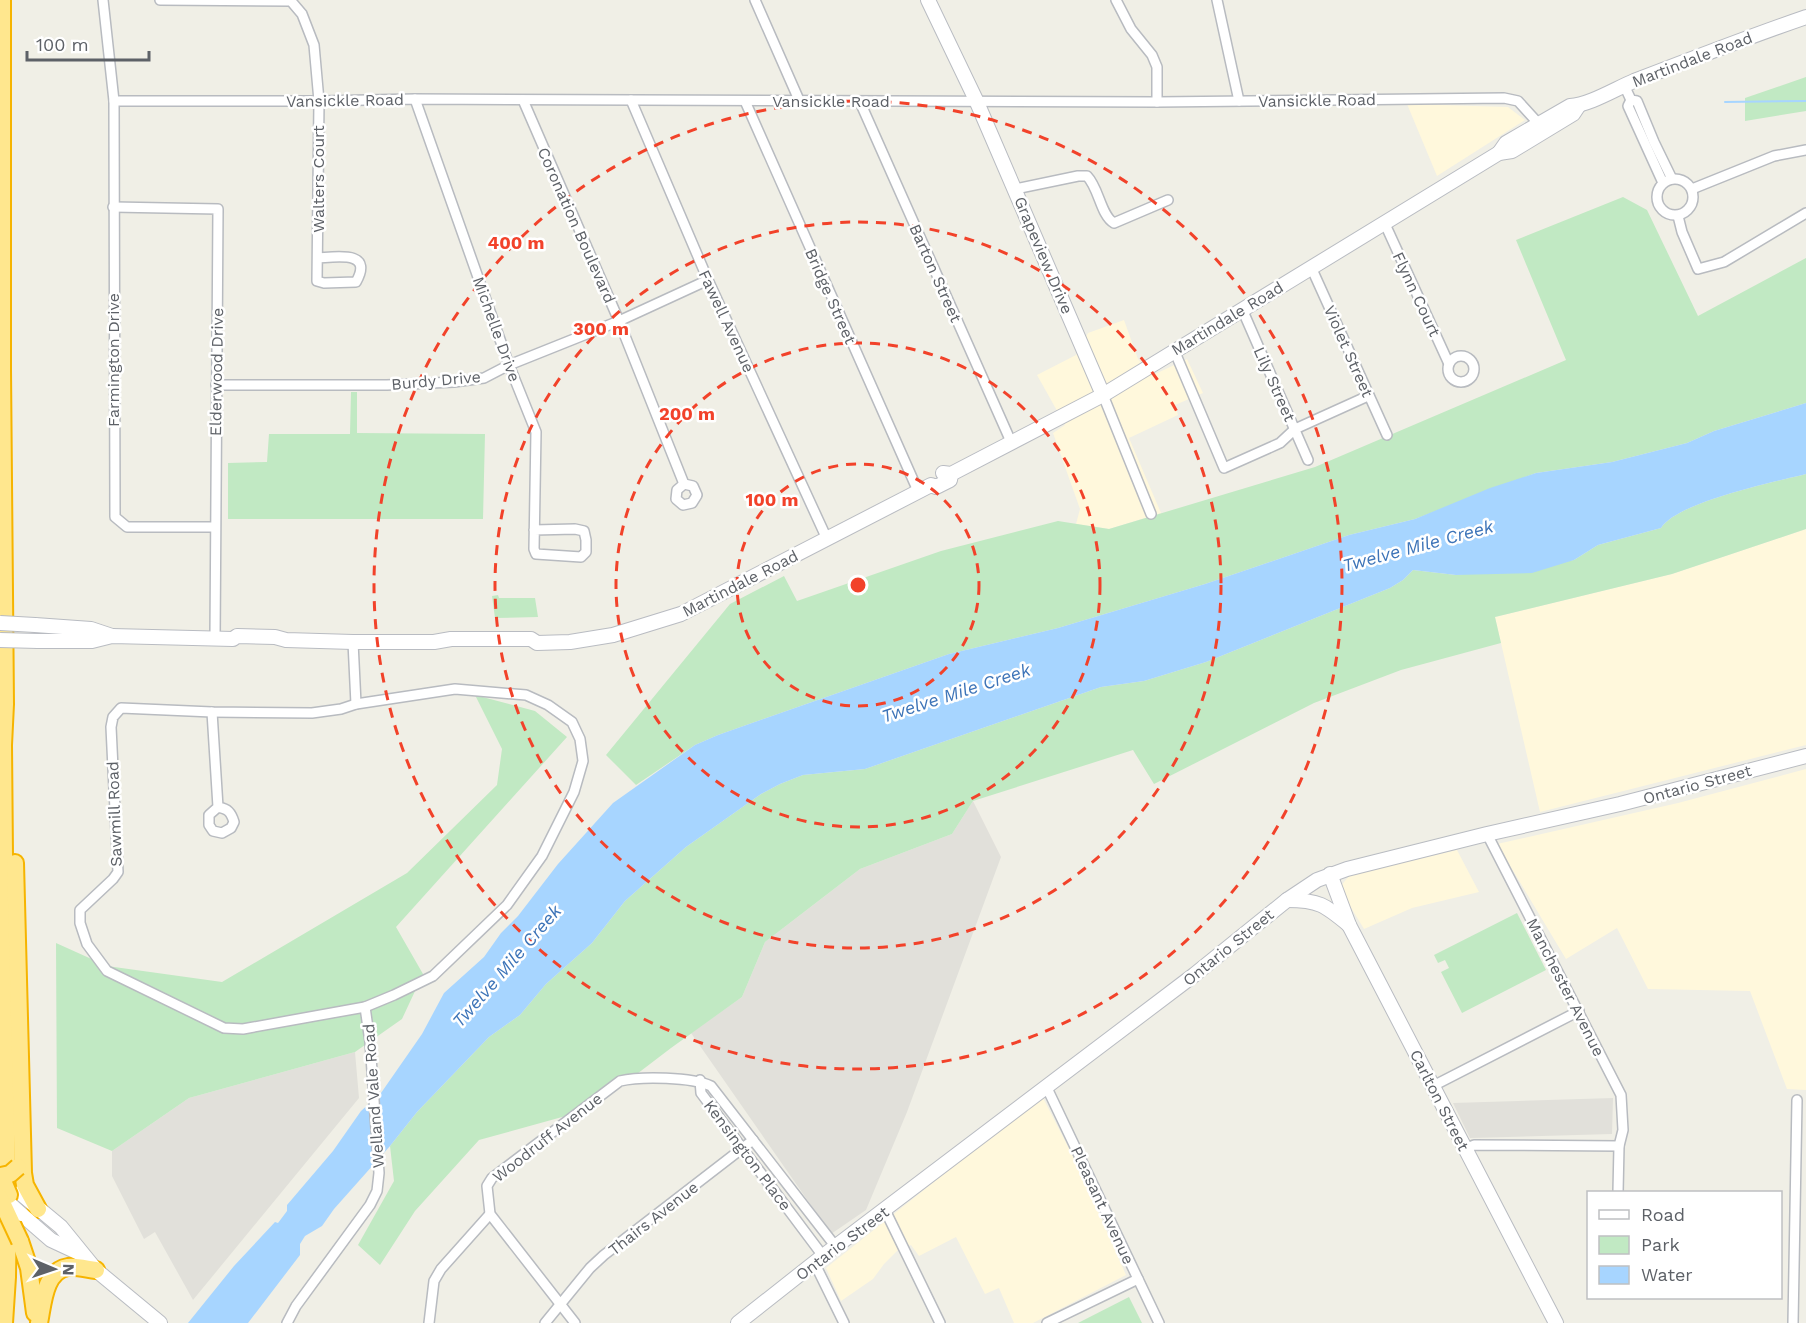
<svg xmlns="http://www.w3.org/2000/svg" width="1806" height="1323" font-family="'Work Sans',sans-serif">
<rect width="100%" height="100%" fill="#f0efe6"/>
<g fill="#fff8dc">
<path d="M1407,104L1508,107L1525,120L1437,176Z"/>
<path d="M1124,320L1138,359L1153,375L1187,359L1203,393L1175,405L1178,415L1129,438L1161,513L1109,529L1076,524L1080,509L1053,433L1065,425L1037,375L1076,355L1088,333Z"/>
<path d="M1806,529V745L1540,812L1495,617L1672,574Z"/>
<path d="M1806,769V1090L1787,1089L1750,991L1648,989L1617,928L1566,959L1497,844L1678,803Z"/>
<path d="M1457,850L1479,892L1412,908L1364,929L1339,888L1350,875Z"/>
<path d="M1042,1096L1079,1168L1126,1275L1033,1323H1014L999,1288L985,1294L956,1237L919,1256L911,1245L898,1250L884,1264L873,1279L841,1301L826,1268Z"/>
</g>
<g fill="#e1e0da">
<path d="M973,801L1001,857L907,1112L866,1210L831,1234L691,1033L742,997L765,942L860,869L952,834Z"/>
<path d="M355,1052L359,1098L193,1300L155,1232L144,1239L112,1176V1151L189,1098Z"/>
<path d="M1613,1098L1612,1134L1470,1138L1453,1103Z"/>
</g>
<g fill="#c1e9c3">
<path d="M1806,77V111L1745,121V98Z"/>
<path d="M1623,197L1647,210L1698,316L1806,258V403L1714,431L1687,443L1612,462L1536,473L1415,519L1349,535L1205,584L1058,628L949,654L718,735L695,745L636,785L606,755L730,604L784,576L797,601L941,551L1058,521L1109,529L1315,467L1566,360L1516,240Z"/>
<path d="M351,392H357V433L485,434L483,519H228V463L267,462L269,434H350Z"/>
<path d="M1806,474V529L1672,574L1495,617L1501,643L1401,670L1314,703L1154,784L1133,750L973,801L952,834L860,869L765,942L742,997L671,1048L591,1109L479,1140L415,1211L380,1265L358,1245L394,1181L390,1146L417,1112L489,1037L520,1015L546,984L592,943L625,901L686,847L761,794L780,784L803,775L865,769L1101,687L1144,681L1206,662L1390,588L1403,580L1413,570L1456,575L1574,560L1598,545L1661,528C1677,502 1774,482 1806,474Z"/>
<path d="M498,595L499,598H535L538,617L495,618L492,596Z"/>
<path d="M475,695L535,711L567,737L396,927L423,974L402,1019L355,1052L189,1098L112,1151L57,1128L56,943L107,966L222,982L407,873L497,785L502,749Z"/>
<path d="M1517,913L1546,970L1462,1013L1441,972L1449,968L1445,960L1438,963L1434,955Z"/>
<path d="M1129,1297L1142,1323H1078Z"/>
</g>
<path fill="#a7d5ff" d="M1806,403V474C1774,482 1677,502 1661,528L1598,545L1574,560L1532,573L1456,575L1413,570L1403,580L1390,588L1206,662L1144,681L1101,687L865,769L803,775L780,784L761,794L686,847L625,901L592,943L546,984L520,1015L489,1037L417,1112L390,1146L334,1209L322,1226L305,1236L300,1244V1255L248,1323H188L234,1266L275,1222L278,1223L287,1211V1205L333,1151L361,1111L381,1093L422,1034L444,993L484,957L501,933L518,916L558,864L613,803L695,745L718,735L949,654L1058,628L1205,584L1349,535L1415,519L1490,488L1536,473L1612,462L1687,443L1714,431Z"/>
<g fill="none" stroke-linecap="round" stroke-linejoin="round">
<path stroke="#a7d5ff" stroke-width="2" d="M1725,102L1806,101"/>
<g stroke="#b8bbc0" stroke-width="12">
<g id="street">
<path d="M103,0L114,101L115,517L127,527H214"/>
<path d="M160,0L291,1L302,14L314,45L319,101L317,281L324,283L356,282C374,250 336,257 318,258"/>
<path d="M755,0L799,100"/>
<path d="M1116,0L1131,29L1152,55L1157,67V102"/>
<path d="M1217,0L1239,101"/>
<path d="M1624,85L1631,100L1637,101L1654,142L1672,179"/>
<path d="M415,99L509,365L536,432L534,549L536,554L581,557L586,552V540L584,531L575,529L534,530"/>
<path d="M523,100L619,321L684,484"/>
<path d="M631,100L708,280L827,539"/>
<path d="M1631,100L1628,106L1663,183"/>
<path d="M114,101H319L415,99L1157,102L1504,98L1518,101L1538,123"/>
<path d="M745,101L918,491"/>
<path d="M860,102L1012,444"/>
<circle cx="1675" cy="197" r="18"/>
<path d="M1015,189L1078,176H1087C1099,188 1101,216 1114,223L1168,200"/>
<path d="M1692,189L1774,156L1806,150"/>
<path d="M113,207L218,209L215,639"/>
<path d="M1678,216L1682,232L1698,269L1724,262L1806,213"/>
<path d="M1385,224L1449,364"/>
<path d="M1311,267L1387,435"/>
<path d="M1242,309L1308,460"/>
<path d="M1174,350L1224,468L1280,443L1295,429L1368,396"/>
<circle cx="1461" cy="369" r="13"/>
<path d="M216,385H387L454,382L484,378L509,365L619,321L708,280"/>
<path d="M1103,395L1151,514"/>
<path d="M684,484L693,486L697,495L692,503L683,505L676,499L677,490Z"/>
<path d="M353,642L356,704"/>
<path d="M455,689L526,695L548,705L572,722L580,739L583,761L574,792L542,856L507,905L433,976L394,995L365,1007L243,1029L224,1028L107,971L87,944L80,923V910L113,879L118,872L111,727L113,717L121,708L212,712L312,713L341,709L356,704Z"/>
<path d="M212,712L218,807L209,815V825L213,831L222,833L231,828L234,822C231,812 228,809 218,807"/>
<path d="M1487,834L1621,1095L1623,1130L1619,1146L1618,1192"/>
<path d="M700,1080L701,1093L823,1256"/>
<path d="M1433,1086L1579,1011"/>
<path d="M1047,1088L1159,1323"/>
<path d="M1465,1149L1474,1145L1619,1146"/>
<path d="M885,1210L940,1323"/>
<path d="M814,1262L844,1323"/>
<path d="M287,1323L296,1306L370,1205L377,1191L379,1173L370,1042L365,1007"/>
<path d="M429,1323L434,1281L441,1269L490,1214"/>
<path d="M545,1323L590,1268L604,1255L753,1140"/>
<path d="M575,1323L490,1214L487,1186L492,1178L620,1081C641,1076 692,1077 711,1086L836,1247"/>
<path d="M1047,1323L1138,1279"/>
<path d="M1793,1323L1797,1100"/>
</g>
</g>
<g stroke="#b9bcc2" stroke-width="16">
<g id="secondary">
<path d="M928,0L976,100L1103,395"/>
<path d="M1499,153L1506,143L1570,106C1589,105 1615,89 1634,81C1691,59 1748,37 1806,17"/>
<path d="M943,473L951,474L1103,395L1499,153L1512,151L1573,114L1579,105"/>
<path d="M35,625L91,629L112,636"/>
<path d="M38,641H92L112,636L233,639L237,636L275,637L286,640L353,642H434L451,639H531L537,643L570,642L613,635L681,614L931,485L936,487L950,480L951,474"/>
<path d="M1330,874L1349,925L1556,1323"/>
<path d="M1287,900C1319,900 1325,905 1349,925"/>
<path d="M20,1193L61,1227L96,1270L160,1323"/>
<path d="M21,1214L51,1240L81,1254"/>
<path d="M738,1323L823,1256L1194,975L1287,900L1317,880L1347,869L1487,834L1620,804L1806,756"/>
</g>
</g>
<g stroke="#f6b400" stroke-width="20">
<g id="highway">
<path d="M2,0V370L5,704L3,745L7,1187"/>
<path d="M15,863L23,1173L25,1185L38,1209"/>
<path d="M20,1241L29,1268L35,1313"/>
<path d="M4,1323L7,1277L8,1213"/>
<path d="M39,1323C43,1304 44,1271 68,1267C77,1266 87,1269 96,1270"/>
</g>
</g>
<use href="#street" stroke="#fff" stroke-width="9"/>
<use href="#secondary" stroke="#fff" stroke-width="14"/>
<use href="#highway" stroke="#ffe78e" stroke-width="16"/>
<g stroke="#b9bcc2" stroke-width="16" stroke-linecap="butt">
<g id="secondary-bridge">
<path d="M0,623L35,625"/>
<path d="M0,640L38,641"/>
<path d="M2,1197L21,1214"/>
</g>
</g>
<g stroke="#f6b400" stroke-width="20" stroke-linecap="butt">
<g id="highway-bridge">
<path d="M0,1195H9L1,1176L10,1174L18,1167"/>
<path d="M0,1198L20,1241"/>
</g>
</g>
<use href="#secondary-bridge" stroke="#fff" stroke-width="14"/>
<use href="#highway-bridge" stroke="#ffe78e" stroke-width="16"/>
</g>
<g fill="none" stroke="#f2422a" stroke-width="3" stroke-dasharray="10 8">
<circle cx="858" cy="585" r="121"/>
<circle cx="858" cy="585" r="242"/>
<circle cx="858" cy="585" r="363"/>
<circle cx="858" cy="585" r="484"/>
</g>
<g text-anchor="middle" stroke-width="5" stroke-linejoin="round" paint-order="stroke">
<g font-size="16" fill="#5d6167" stroke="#fff">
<text transform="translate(1692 59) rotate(-21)" y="6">Martindale Road</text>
<text transform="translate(345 100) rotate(-1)" y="6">Vansickle Road</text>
<text transform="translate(1317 100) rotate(-1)" y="6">Vansickle Road</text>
<text x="831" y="107">Vansickle Road</text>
<text transform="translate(318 179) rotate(-90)" y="6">Walters Court</text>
<text transform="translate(577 225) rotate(66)" y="6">Coronation Boulevard</text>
<text transform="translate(1044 255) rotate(67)" y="6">Grapeview Drive</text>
<text transform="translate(936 273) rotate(66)" y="6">Barton Street</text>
<text transform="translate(1417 294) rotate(65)" y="6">Flynn Court</text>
<text transform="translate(831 296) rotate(66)" y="6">Bridge Street</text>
<text transform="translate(1227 318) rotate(-31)" y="6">Martindale Road</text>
<text transform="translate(727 321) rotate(65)" y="6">Fawell Avenue</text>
<text transform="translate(497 329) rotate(70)" y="6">Michelle Drive</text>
<text transform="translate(1349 351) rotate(66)" y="6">Violet Street</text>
<text transform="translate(113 360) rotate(-90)" y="6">Farmington Drive</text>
<text transform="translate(216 372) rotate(-89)" y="6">Elderwood Drive</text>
<text transform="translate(436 380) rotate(-5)" y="6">Burdy Drive</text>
<text transform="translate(1275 384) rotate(66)" y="6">Lily Street</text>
<text transform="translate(740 583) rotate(-27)" y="6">Martindale Road</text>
<text transform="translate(1697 784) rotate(-15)" y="6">Ontario Street</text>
<text transform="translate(114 814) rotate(-92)" y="6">Sawmill Road</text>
<text transform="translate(1228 947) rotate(-39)" y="6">Ontario Street</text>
<text transform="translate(1566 987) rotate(63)" y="6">Manchester Avenue</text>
<text transform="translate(373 1096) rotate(-94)" y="6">Welland Vale Road</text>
<text transform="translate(1440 1100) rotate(63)" y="6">Carlton Street</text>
<text transform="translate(547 1137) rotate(-38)" y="6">Woodruff Avenue</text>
<text transform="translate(748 1155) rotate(53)" y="6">Kensington Place</text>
<text transform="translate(1103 1205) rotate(65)" y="6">Pleasant Avenue</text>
<text transform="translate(653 1218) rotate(-38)" y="6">Thairs Avenue</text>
<text transform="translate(842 1243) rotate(-37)" y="6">Ontario Street</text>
</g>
<g font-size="18" font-style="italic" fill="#3d74b8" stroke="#fff">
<text transform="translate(1418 546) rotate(-15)" y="6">Twelve Mile Creek</text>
<text transform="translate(956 693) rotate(-18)" y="6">Twelve Mile Creek</text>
<text transform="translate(507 966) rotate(-49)" y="6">Twelve Mile Creek</text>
</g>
</g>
<circle cx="858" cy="585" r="9" fill="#f2422a" stroke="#fff" stroke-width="3"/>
<g font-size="18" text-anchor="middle" font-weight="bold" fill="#f2422a" stroke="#fff" stroke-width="5" stroke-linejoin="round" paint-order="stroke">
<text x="516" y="249">400 m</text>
<text x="601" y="335">300 m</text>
<text x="687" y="420">200 m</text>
<text x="772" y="506">100 m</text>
</g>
<rect x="1587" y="1191" width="195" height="108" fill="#ffffff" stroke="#bec0c2" stroke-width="1.5"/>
<rect x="1599" y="1210" width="30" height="9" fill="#ffffff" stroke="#bec0c2" stroke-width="1.5"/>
<text x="1641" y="1221" font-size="18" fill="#5d6167">Road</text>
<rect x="1599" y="1236" width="30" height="18" fill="#c1e9c3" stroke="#bec0c2" stroke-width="1.5"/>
<text x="1641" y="1251" font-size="18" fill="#5d6167">Park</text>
<rect x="1599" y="1266" width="30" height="18" fill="#a7d5ff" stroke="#bec0c2" stroke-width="1.5"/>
<text x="1641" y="1281" font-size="18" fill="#5d6167">Water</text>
<g transform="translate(54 1269) rotate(92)" stroke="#ffffff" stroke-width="4.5" paint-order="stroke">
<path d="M0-4.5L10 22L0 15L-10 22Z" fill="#5d6167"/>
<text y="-9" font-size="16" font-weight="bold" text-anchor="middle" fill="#5d6167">N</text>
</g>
<path d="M27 51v9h122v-9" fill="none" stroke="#5d6167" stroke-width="3"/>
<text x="36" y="51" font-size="18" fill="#5d6167" stroke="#ffffff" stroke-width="4.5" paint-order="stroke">100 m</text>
</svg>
